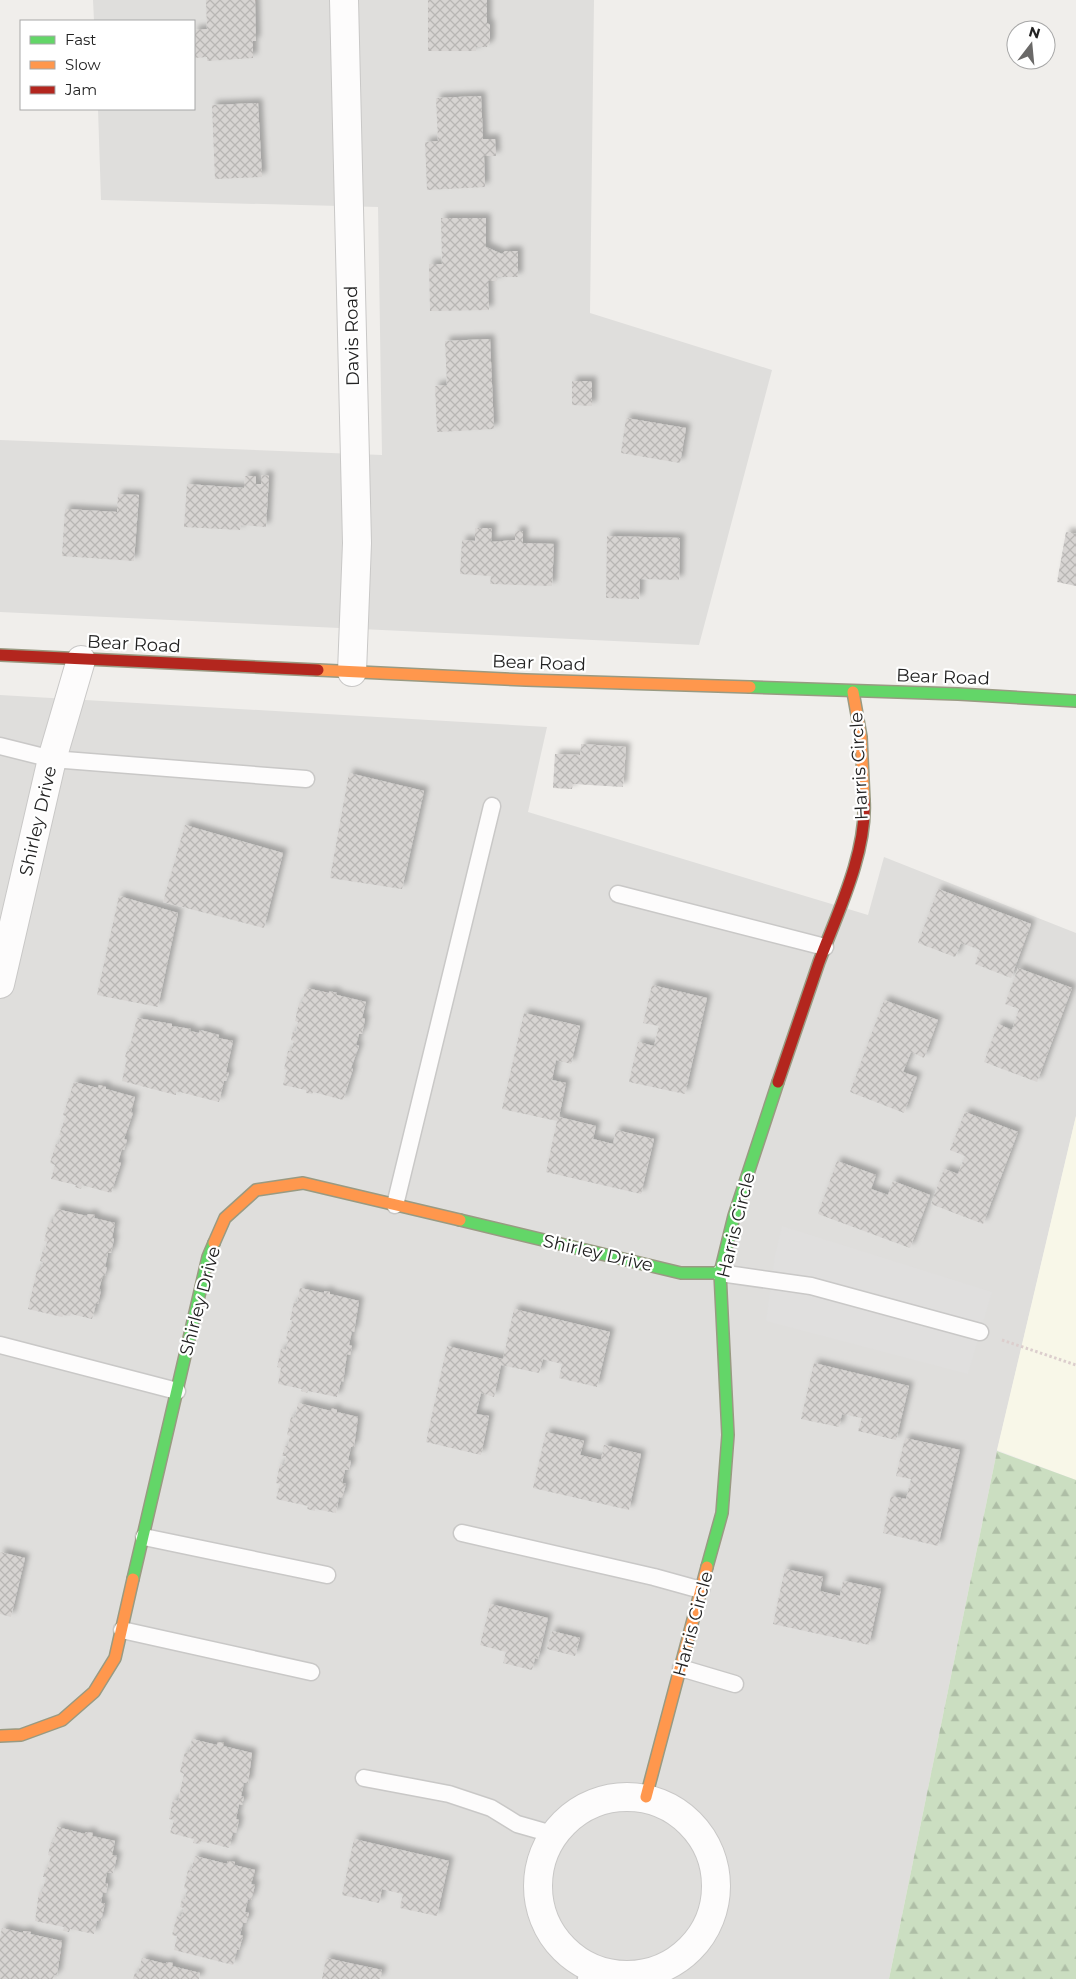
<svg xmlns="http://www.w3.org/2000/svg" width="1076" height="1979" font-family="Montserrat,sans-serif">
<defs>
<pattern id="forest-firs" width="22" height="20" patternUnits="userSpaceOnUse" patternTransform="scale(1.25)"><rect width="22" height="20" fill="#cbdec1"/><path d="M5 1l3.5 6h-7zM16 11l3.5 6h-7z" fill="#aebea6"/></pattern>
<pattern id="building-cross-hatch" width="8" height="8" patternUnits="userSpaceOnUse" patternTransform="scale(1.25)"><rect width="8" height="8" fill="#d7d4d2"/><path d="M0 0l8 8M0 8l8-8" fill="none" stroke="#b8b6b4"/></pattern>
<filter id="shadow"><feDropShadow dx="4.5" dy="-4.5" stdDeviation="2.5" flood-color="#0004"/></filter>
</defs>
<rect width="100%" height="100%" fill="#f0eeeb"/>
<g fill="#dfdedc">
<path d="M93,0H594L590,313L772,370L699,645L0,612V440L382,455L378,207L101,200L98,109H194V21H94Z"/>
<path d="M0,695L547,727L528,812L868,915L884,857L1076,933V1116L997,1451L889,1979H0Z"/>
</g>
<path fill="#f8f7e8" d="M1076,1116V1480L997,1450Z"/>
<path fill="url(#forest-firs)" d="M997,1451L1076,1480V1979H889Z"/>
<path fill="#e0dfde" d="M782,1226L992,1292L968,1374L766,1321L775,1255Z"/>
<g fill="url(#building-cross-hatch)" filter="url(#shadow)">
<path d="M206,0H255L256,41H253V58L207,61V57L194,58V30L207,29Z"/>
<path d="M428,0H487V23L490,25V42L487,47H476V51H428Z"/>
<path d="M481,96L483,139H495L496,156H484L485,187L427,190L425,142L438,141L436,98Z"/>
<path d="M258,103L262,177L215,179L212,105Z"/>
<path d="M441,218H486V247L502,254L505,251H518V277H497V281H488L489,310L430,311L429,264H442Z"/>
<path d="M490,339L494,429L437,432L435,386L447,385L445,341Z"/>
<path d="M572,381H592V406L572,405Z"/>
<path d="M626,418L686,428L680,463L621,453Z"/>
<path d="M262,475L269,476L266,527L241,525L240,530L184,527L187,484L244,488L245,476H256V484H261Z"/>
<path d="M118,494L139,495L134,561L62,556L65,509L117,512Z"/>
<path d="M475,528H492L491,542L515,540V531H523V543L554,544L552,586L490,584L491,576L460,574L462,540L475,541Z"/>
<path d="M1066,532L1076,534V586L1057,582Z"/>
<path d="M607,536L680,538L679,580L640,579L639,599L606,598Z"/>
<path d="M581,744L626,747L623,787L573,784L572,789L553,788L555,754L580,755Z"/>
<path d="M349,773L424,791L402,889L330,878Z"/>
<path d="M185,825L283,853L264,928L163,902Z"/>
<path d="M938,889L1031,924L1011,978L975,964L980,950L961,943L955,957L918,943Z"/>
<path d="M119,896L178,913L158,1007L97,995Z"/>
<path d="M1018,968L1072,988L1037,1082L984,1062L998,1024L1012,1030L1019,1009L1005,1004Z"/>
<path d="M652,985L707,998L685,1094L629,1082L638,1042L654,1046L659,1026L643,1023Z"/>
<path d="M306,988L329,993V991L337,993V995L366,1002L362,1018L365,1019L362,1034H359L356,1045L359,1046L351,1068L353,1069L343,1100L313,1092L312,1094L306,1093V1090L283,1085L287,1070L284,1069L288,1051H291L294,1041L291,1040L293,1031L296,1032L298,1022L295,1021L299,1003H302Z"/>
<path d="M884,1000L938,1020L924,1058L911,1052L903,1072L917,1077L904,1113L850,1092Z"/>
<path d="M524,1013L580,1026L571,1064L556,1060L552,1080L566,1083L559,1117L596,1126L593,1139L613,1144L616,1130L654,1139L641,1194L546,1172L557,1121L502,1109Z"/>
<path d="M137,1018L172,1024V1026L191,1029L190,1031L199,1033L200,1030L219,1035L218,1038L233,1041L226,1072L229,1073L226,1081H224L219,1102L176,1091V1095L122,1081L127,1058L125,1057L127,1050L129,1051Z"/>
<path d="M74,1082L98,1088L99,1085L106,1087V1089L135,1097L131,1112L133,1113L124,1139L127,1140L124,1150L122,1149L118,1162L121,1163L111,1193L82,1185L81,1189L75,1187L76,1185L51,1179L55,1165L50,1163L56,1144H59L61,1136L59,1135L66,1116L63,1115Z"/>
<path d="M965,1112L1018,1132L983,1224L931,1204L944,1169L958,1174L965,1156L950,1150Z"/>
<path d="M837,1161L876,1175L871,1189L888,1195L893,1181L930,1195L910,1248L818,1214Z"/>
<path d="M56,1209L87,1216L88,1214L95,1215L94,1218L115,1223L112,1238L114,1239L111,1253H108L105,1267H107L105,1276L103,1275L99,1289L101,1290L98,1304H96L92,1319L71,1314L70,1316L63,1315L62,1317L28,1309L37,1270H40L43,1262L40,1261L43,1250L45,1251L47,1242L44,1241L49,1222H53Z"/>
<path d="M300,1288L324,1293V1291L330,1292V1294L359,1301L354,1332L352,1331L349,1345L352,1346L350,1355L347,1354L343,1382L341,1381L337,1397L308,1391L307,1393L301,1391L302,1389L278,1384L281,1368L277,1367L281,1349L286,1350L288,1340L286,1339L288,1331H290L292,1320H290L294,1302L297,1303Z"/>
<path d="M514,1309L610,1332L597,1387L559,1378L562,1364L543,1359L539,1373L501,1365L494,1397L481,1393L476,1414L489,1416L481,1455L426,1442L447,1346L503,1359Z"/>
<path d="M814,1363L909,1386L896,1440L858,1431L862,1418L842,1414L839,1427L801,1419Z"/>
<path d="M298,1403L331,1411V1408L337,1410V1412L358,1417L354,1447H351L348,1460L351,1461L349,1470H345L342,1483L346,1484L342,1498L339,1497L336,1513L315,1509V1511L307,1509L308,1506L276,1499L280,1484L276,1483L280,1464L284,1466L286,1456H282L285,1446H288L290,1436L287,1435L291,1417L295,1418Z"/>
<path d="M546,1432L584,1441L580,1455L601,1460L604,1445L641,1454L629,1510L533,1488Z"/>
<path d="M905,1438L960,1450L938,1546L883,1533L891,1496L906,1499L911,1479L896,1476Z"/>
<path d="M0,1552L25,1558L11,1617L0,1614Z"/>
<path d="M785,1569L823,1577L820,1591L840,1596L843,1581L881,1589L869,1645L773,1624Z"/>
<path d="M490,1604L548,1618L538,1659L535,1658L532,1670L503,1663L506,1652L480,1645Z"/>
<path d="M552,1631L580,1638L575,1656L547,1649Z"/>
<path d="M192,1739L217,1745V1742L224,1743L223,1746L252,1753L248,1783H244L241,1796L244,1797L242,1805L239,1804L236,1819L239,1820L236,1833L233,1832L229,1848L201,1841L200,1844L193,1843L194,1839L170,1833L174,1820L169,1819L173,1800L178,1801L184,1774L180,1772L185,1752L189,1753Z"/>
<path d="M57,1827L85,1834L86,1832L93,1833L92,1836L115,1841L112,1855L117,1856L113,1873L107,1872L105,1883L108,1884L106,1893L103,1892L101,1903H105L101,1921H97L94,1934L70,1929L69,1932L63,1931L64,1927L35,1921L39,1892L42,1893L46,1877H43L45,1869L47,1870L51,1856L48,1855L51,1842L53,1843Z"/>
<path d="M354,1839L449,1861L437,1916L400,1908L403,1894L382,1889L379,1903L342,1895Z"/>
<path d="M195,1856L227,1864L228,1861L235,1862L234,1865L255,1870L251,1884L255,1885L251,1900L248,1899L245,1912L249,1913L246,1923H243L240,1935L243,1936L239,1950H237L233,1965L174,1950L177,1936L172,1935L177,1916L181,1917L184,1908L180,1907L182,1899L185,1900L187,1889L184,1888L188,1870L191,1871Z"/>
<path d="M2,1928L23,1933V1931L31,1932L30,1934L62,1941L57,1975H54L53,1979H0V1938Z"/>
<path d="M142,1958L166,1964L167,1962L173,1963L172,1966L200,1973L199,1979H133L135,1973L138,1974Z"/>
<path d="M326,1958L382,1970L380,1979H322Z"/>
</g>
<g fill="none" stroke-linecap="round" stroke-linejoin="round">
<g stroke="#c9c8c7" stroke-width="19">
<g id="lane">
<path d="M0,746L52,759L306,779"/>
<path d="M618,894L825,947"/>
<path d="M395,1205L492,806"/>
<path d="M720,1273L811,1286L980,1332"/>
<path d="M0,1345L177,1391"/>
<path d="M462,1533L654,1577L701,1590"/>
<path d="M144,1537L327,1575"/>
<path d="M122,1630L311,1672"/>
<path d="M681,1668L735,1684"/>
<path d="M364,1778L449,1794L491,1808L517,1824L552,1834"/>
<path d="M586,1979L589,1966"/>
</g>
</g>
<g stroke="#c9c8c7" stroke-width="30">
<g id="street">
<path d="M344,0L357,543L352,672"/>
<path d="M0,984L52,759L81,660"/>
<circle cx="627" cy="1886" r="89"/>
</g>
</g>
<g stroke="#999a82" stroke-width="14">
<g id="fast">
<path d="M750,687L958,694L1076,701"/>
<path d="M460,1220L681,1273H720"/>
<path d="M707,1567L722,1513L728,1435L720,1273L734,1216L778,1082"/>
<path d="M133,1579L208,1257L214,1243"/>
</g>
</g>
<g stroke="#999a82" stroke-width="14">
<g id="slow">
<path d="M318,670L526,680L750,687"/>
<path d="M853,692L861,737L864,801"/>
<path d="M214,1243L225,1218L256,1190L303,1183L460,1220"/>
<path d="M0,1736L21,1735L62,1720L94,1692L115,1658L133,1579"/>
<path d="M646,1797L707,1567"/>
</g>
</g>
<g stroke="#999a82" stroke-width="14">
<g id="jam">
<path d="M0,655L318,670"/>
<path d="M778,1082C792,1042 805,1002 819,962C837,914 867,853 864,801"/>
</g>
</g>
<path stroke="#dccecd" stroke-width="3" stroke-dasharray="2.5 2.5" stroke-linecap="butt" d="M1002,1340L1076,1365"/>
<use href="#lane" stroke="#fdfcfc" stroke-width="16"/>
<use href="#street" stroke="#fdfcfc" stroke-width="28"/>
<use href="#fast" stroke="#63d668" stroke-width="11"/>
<use href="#slow" stroke="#ff974d" stroke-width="11"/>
<use href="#jam" stroke="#b3261e" stroke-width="11"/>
</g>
<g text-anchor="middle" stroke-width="4.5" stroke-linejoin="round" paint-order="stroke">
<g font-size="18" fill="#222" stroke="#fff">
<text transform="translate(352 336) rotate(-91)" y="6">Davis Road</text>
<text transform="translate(134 644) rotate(3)" y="6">Bear Road</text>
<text transform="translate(539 663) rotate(2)" y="6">Bear Road</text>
<text transform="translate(943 677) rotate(2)" y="6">Bear Road</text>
<text transform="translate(859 766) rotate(-93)" y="6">Harris Circle</text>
<text transform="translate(38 821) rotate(-77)" y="6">Shirley Drive</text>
<text transform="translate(736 1225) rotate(-76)" y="6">Harris Circle</text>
<text transform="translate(598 1253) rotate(13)" y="6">Shirley Drive</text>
<text transform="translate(200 1301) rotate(-75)" y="6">Shirley Drive</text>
<text transform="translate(693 1624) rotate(-75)" y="6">Harris Circle</text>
</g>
</g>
<rect x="20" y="20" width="175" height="90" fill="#ffffff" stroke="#a7a7a7"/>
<rect x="30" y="36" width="25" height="8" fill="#63d668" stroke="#a7a7a7"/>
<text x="65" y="45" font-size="15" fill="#222222">Fast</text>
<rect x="30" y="61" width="25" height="8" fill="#ff974d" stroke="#a7a7a7"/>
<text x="65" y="70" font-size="15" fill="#222222">Slow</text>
<rect x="30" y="86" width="25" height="8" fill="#b3261e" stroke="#a7a7a7"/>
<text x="65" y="95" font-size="15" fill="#222222">Jam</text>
<g transform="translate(1031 45) rotate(16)"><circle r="24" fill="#ffffff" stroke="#a7a7a7"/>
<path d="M0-4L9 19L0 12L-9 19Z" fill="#6a6968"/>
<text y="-8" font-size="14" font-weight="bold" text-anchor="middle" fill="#222222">N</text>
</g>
</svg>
